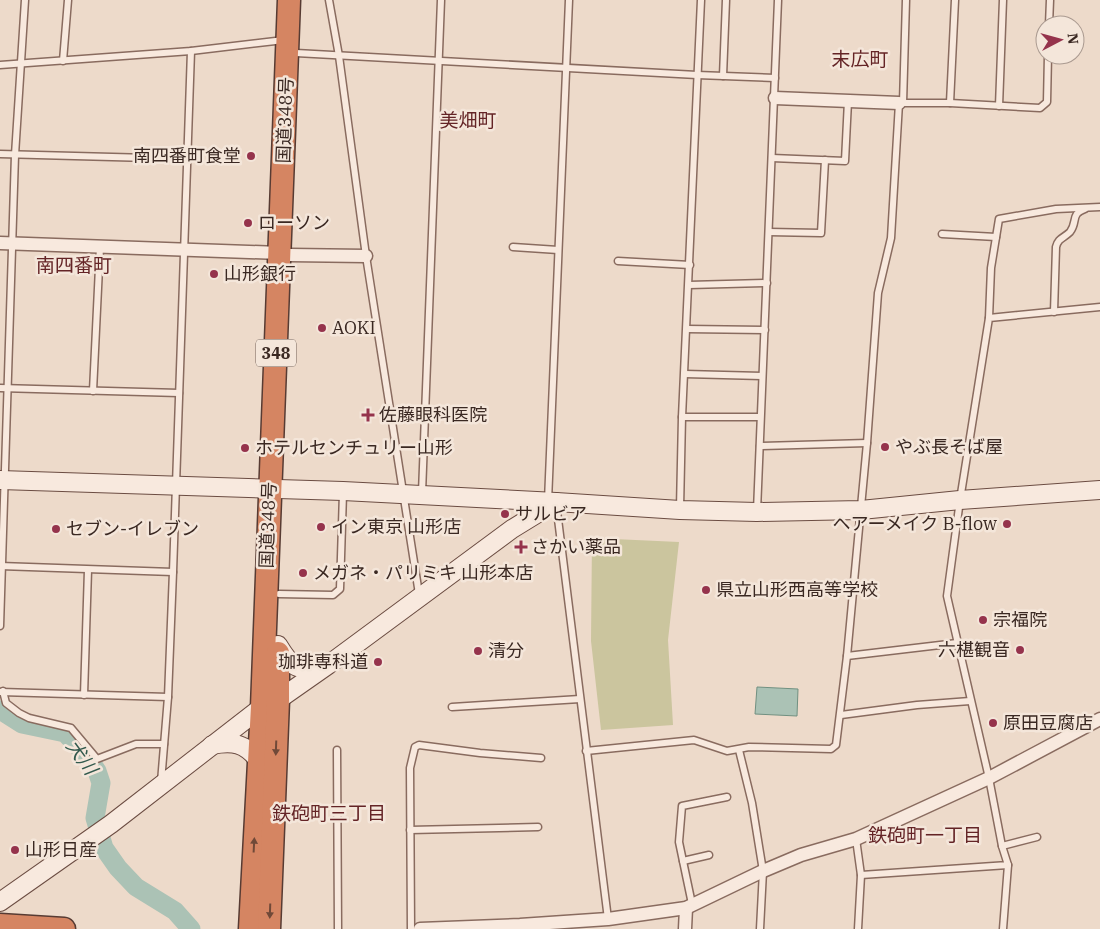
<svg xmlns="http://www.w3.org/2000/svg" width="1100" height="929" font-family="'IBM Plex Serif','Noto Sans JP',serif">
<rect width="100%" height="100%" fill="#eddaca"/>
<path fill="#cbc59e" d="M592,538L679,542L668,640L673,725L601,730L591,641Z"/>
<path fill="#abc2b5" stroke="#719081" d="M757,687L798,689L797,716L755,714Z"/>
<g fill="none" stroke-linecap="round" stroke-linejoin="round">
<path stroke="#abc2b5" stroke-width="19" d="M0,710L22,724L65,733L87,756L97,771L101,783L95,818L104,848L118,868L136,887L175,911L191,929"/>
<g stroke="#896b5f" stroke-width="9">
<g id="lane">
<path d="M329,0L339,56L366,256L419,594"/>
<path d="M1049,25L1050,0"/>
<path d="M296,53L697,75L775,78"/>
<path d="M63,61L68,0"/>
<path d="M0,65L191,51L284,40"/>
<path d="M723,76L726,0"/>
<path d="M903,103L906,0"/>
<path d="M950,103L955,0"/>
<path d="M999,106L1003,0"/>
<path d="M0,154L187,159"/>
<path d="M772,158L845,161L848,101"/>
<path d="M769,232L821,233L825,160"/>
<path d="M942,234L996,237"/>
<path d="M513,247L558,250"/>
<path d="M618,261L690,265"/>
<path d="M689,285L767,283"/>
<path d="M1054,312L1056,247C1058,238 1064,238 1070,232C1078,222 1070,214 1085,209"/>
<path d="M989,318L991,268L999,219L1056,209L1100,207"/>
<path d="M687,329L765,330"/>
<path d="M685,374L762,376"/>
<path d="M0,388L179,393"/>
<path d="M93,391L100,247"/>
<path d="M682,417H760"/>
<path d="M760,446L867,443"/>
<path d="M422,493L441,0"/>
<path d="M548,501L569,0"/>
<path d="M556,503L608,919"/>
<path d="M680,508L682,417L701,0"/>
<path d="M757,511L778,0"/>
<path d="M0,566L173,572"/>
<path d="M279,594L333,595L340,589L343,493"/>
<path d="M0,626L15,155L25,0"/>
<path d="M847,656L867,443L878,293L891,238L899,103H950L1040,108L1047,102L1048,55"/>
<path d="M3,691L6,703L19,713L29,718L71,728L97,759L136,744H164"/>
<path d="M1,692L168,697"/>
<path d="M84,695L88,570"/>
<path d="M452,707L580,699"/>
<path d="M841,715L917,705L970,701"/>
<path d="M337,750L338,929"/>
<path d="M739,750L752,803L763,871L760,929"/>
<path d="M586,751L694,740L727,751L749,747L831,749L836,745L847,656L957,643"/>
<path d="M161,782L168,697L173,572L191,51"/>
<path d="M410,830L538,827"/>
<path d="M856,839L861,875L858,929"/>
<path d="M1002,846L1037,837"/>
<path d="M683,861L709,855"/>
<path d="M861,875L1008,865L1002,846L989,778L947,596L960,500L989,318L1100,307"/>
<path d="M692,904L679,842L682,806L727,797"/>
<path d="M411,929L410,768L415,747L419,745L480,753L541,758"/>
<path d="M1003,929L1008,865"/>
</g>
</g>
<g stroke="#896b5f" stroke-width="15">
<g id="street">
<path d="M775,98L899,103"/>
<path d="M0,243L280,253"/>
<path d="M290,255L366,256"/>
<path d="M420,929L520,925L608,919L686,908L763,871L801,855L856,839L989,778L1100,719"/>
<path d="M685,929L686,908"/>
</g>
</g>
<g stroke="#6b4c42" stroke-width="20">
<g id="secondary">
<path d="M0,480L343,491L556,502"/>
<path d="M278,645C292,668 297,672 323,666"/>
<path d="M212,745C233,741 245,743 259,761"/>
<path d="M0,902L111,824L262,707L278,700L328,665L512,529L556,502L680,510L757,512L861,510L960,500L1100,490"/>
</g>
</g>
<g stroke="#573b33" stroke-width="25">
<g id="highway">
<path d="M0,925L64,929"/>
<path d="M250,929L262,707L289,0"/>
<path d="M269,929L278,700V653"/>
</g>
</g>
<use href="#lane" stroke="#f8e9de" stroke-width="6"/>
<use href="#street" stroke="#f8e9de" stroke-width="12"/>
<use href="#secondary" stroke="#f8e9de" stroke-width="18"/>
<use href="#highway" stroke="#d58562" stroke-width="22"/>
</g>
<defs><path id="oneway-solid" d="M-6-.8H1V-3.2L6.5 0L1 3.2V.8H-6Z" transform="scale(1.25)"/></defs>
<g fill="#704938">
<use href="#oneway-solid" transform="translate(276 748) rotate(92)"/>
<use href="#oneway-solid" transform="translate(254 845) rotate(-87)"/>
<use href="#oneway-solid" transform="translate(270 911) rotate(92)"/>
</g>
<g fill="#95334c" stroke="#f4e6da" stroke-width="2">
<circle cx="251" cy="156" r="5"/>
<circle cx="248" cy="223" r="5"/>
<circle cx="214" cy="274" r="5"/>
<circle cx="322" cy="328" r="5"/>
<path d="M365.5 407.5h5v5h5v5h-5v5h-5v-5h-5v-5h5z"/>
<circle cx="885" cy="447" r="5"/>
<circle cx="245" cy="448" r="5"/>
<circle cx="505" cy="514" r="5"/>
<circle cx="1007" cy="524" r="5"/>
<circle cx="321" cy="527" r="5"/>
<circle cx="56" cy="529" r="5"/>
<path d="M518.5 539.5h5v5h5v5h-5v5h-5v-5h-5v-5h5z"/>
<circle cx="303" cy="573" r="5"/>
<circle cx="706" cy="590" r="5"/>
<circle cx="983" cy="620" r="5"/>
<circle cx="1020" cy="650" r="5"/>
<circle cx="478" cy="651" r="5"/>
<circle cx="378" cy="662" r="5"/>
<circle cx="993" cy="723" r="5"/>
<circle cx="15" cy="850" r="5"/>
</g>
<g text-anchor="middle" stroke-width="5" stroke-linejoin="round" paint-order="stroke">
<rect fill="#f4e6da" stroke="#726159" stroke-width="1" x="256" y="339.5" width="40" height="27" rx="4"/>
<g font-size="16" font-weight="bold" fill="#3a2822">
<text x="276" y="359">348</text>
</g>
<g font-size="18" fill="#3a2822" stroke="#f4e6da">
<text transform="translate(285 120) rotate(-88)" y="6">国道348号</text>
<text transform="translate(268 525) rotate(-88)" y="6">国道348号</text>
</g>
<g font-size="18" fill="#3a2822" stroke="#f4e6da" text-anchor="start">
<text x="241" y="162" text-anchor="end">南四番町食堂</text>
<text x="258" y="229">ローソン</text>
<text x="224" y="280">山形銀行</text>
<text x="332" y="334">AOKI</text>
<text x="379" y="421">佐藤眼科医院</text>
<text x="895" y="453">やぶ長そば屋</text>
<text x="255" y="454">ホテルセンチュリー山形</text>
<text x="515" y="520">サルビア</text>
<text x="997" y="530" text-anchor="end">ヘアーメイク B-flow</text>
<text x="331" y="533">イン東京 山形店</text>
<text x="66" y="535">セブン-イレブン</text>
<text x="531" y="553">さかい薬品</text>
<text x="313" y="579">メガネ・パリミキ 山形本店</text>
<text x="716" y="596">県立山形西高等学校</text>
<text x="993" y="626">宗福院</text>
<text x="1010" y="656" text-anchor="end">六椹観音</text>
<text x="488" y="657">清分</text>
<text x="368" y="668" text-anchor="end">珈琲専科道</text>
<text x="1003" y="729">原田豆腐店</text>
<text x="25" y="856">山形日産</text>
</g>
<g font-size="19" fill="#642426" stroke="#f4e6da">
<text x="860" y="66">末広町</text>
<text x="468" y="127">美畑町</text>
<text x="74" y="272">南四番町</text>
<text x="329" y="820">鉄砲町三丁目</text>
<text x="925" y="842">鉄砲町一丁目</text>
</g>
<g font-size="19" font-style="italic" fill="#32594d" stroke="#f4e6da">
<text transform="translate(82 757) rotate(54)" y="7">犬川</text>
</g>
</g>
<g transform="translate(1060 40) rotate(84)"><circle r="24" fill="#f4e6da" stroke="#aa9a90"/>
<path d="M0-4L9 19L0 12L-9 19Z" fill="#95334c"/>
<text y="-8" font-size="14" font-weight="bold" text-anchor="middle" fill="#3a2822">N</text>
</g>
</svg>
